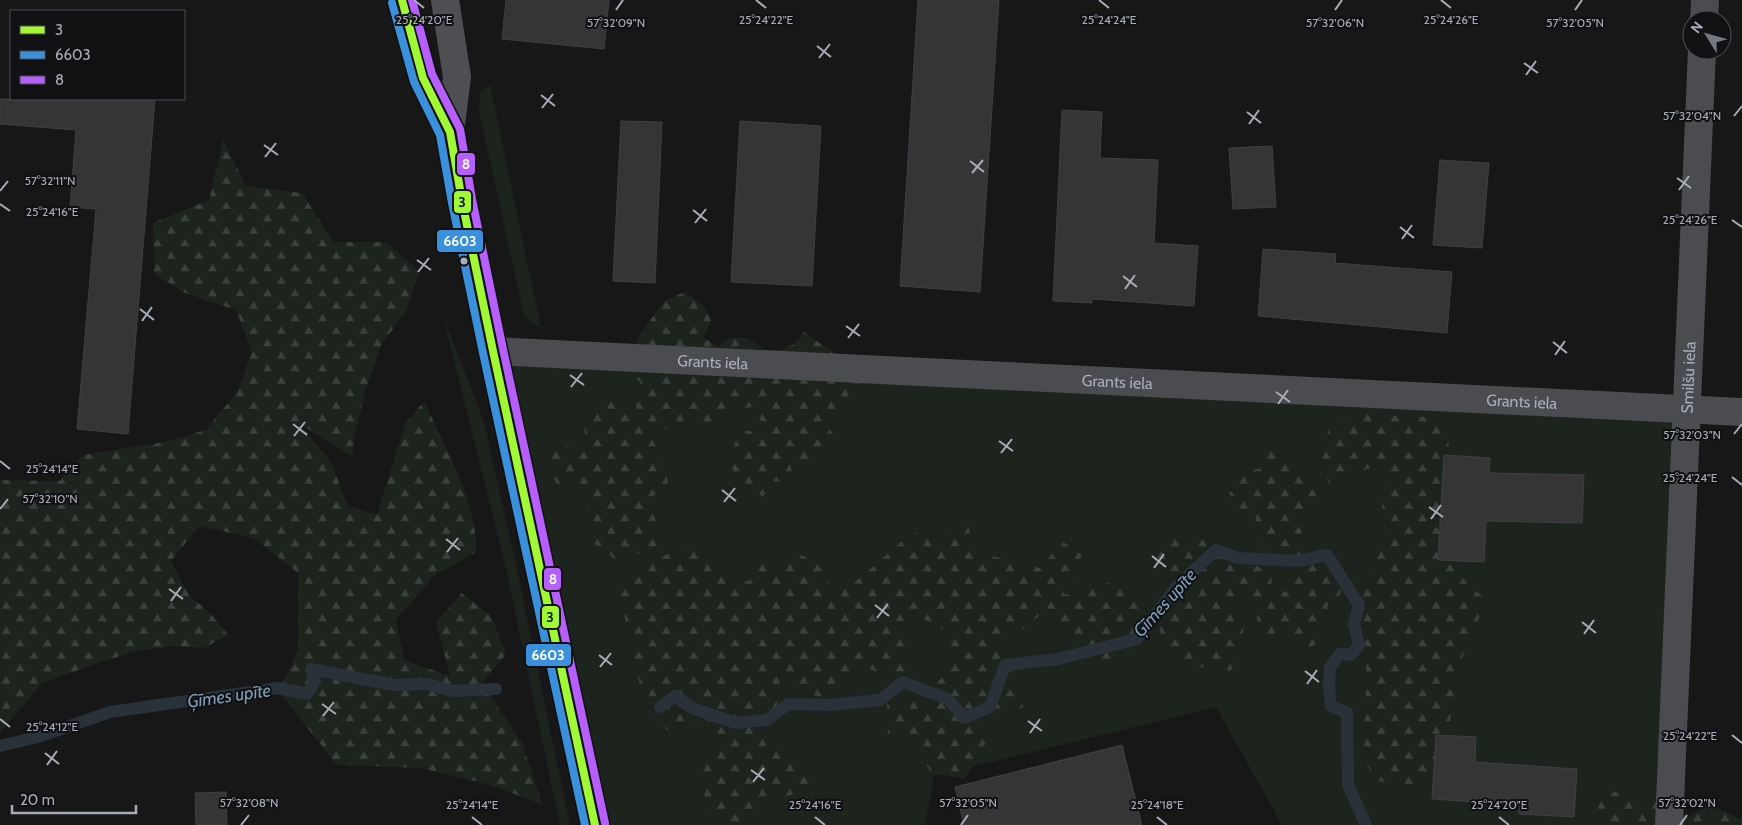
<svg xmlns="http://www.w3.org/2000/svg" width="1742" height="825" font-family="Cabin,sans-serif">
<defs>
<pattern id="forest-firs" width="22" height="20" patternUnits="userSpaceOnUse" patternTransform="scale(1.25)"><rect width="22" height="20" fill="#1d241e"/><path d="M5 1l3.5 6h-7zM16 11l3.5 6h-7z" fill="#3b413d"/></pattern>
</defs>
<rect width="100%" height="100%" fill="#171717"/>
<g fill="#1d241e">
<path d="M490,85L541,328L532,323L524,316L479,110L480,92Z"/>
<path d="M443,316L484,422L516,565L570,825H560L505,564Z"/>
<path d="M493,351L1687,409L1669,825H1282L1216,707L934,776L925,825H596Z"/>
</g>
<g fill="url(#forest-firs)">
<path d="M223,140L246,186L302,193L334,242H386L419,271L406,312L382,343L365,392L355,433L352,457L300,424L331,462L348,506L377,515L405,424L424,401C444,445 478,504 476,552L434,576L396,620L404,660L450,676L436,622L462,593L491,616L506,654L482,683L522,743L542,804L487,784L421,768L337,765L279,692L298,650V573L254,538L199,526L171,561L189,595L211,614L228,635L204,648L171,646L133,652L101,662L42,683L0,733V480L60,481L83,455L165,442L206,430L238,391L252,351L236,310L185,293L154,274L153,223L209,200Z"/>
<path d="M685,292L705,307L711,321L703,338L718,346L729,338H747L765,350H783L794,344L804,332L834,353L861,381L841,404L828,427L837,440L823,458L805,466L795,458L790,464L793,476L781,482L772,481L763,497L736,477L728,460L741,429L757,433L761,421L754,407C736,409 726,409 715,424L675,422L660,433C643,421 639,412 630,395L641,383L624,367L642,332L664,301Z"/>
<path d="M596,398L621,400L626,411L653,441L667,468L668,489L650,497L661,544L640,553L614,559L605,549L594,544L586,522L587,504L581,493L571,486H558C548,470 540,451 565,444L576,451H583L585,437L584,420Z"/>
<path d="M1360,413L1396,416L1437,417L1449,439L1448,450L1445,453L1441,452C1436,465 1445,473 1454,482L1457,570L1470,587L1485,598L1480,616L1458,667L1447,742L1433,760L1425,783L1414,790L1375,780L1363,757L1367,650L1359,620L1360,590L1374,564L1386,531L1382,509L1386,479L1374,466L1330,486C1320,460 1320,456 1329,429Z"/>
<path d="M1266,448L1283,449L1301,467L1317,479L1320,490L1309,512L1300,537L1291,548L1330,557L1335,578L1341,591L1337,600L1327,607L1333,616L1322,626L1320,640L1310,648L1291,642L1281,635L1268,638L1255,634L1259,605L1244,596L1235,607L1244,617L1243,633L1239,662L1230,671L1208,663L1196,671L1185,660L1166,653L1160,630L1159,615L1176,591L1178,578L1162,571L1152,559L1161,534L1191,536L1231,549L1239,567L1257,566L1271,572L1272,588L1286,592L1292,568L1283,557L1265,550L1255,536L1256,516L1237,513L1229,492L1240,490L1228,476L1243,471L1259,469Z"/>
<path d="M968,523L973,551L1040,568L1063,542L1081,554L1080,577L1058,580L1065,595L1123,579L1144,600L1142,647L1106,668L1088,662L1069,626L1045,611L1023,629L1001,644L1017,681L1023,707L1007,715L986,707L976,717L988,739L965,779L931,773L912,739L888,735L887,702L929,690L954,666L948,632L920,617L897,622L905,639L908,674L885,676L860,664L833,699L813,695L780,683L782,711L771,730L766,743L792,762L811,771L819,783L808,790L763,803L738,825H730L706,814L702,763L728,747L706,719L678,737L656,722L649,692L640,685L617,583L681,546L707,547L724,575L749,581L763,560L780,562L794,550L827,571L831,599L865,574L903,540L918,532L933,539Z"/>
<path d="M1604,789L1657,802L1670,825H1593Z"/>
<path d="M1709,803L1739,819L1742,816V825H1681V822Z"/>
</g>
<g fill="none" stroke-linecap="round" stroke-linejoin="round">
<g stroke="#2a3239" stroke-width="12">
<path d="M660,707L675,696L692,708L736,723L767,720L788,704L830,705L880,700L903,682L948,699L964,718L990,707L1005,665L1058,659L1137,639L1178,585L1216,550L1238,558L1298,561L1327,555L1359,605L1354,624L1359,645L1351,655L1340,654L1330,667L1329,688L1331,706L1347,713L1348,785L1366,825"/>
<path d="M0,746L38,737L110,712L278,688L307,694L315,681L311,669L394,685L427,684L452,691L496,689"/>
</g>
</g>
<g fill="#353536" stroke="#3f4043">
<path d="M506,0H609L604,49L502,39Z"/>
<path d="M918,0H999L980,292L900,286Z"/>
<path d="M0,99H155L128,434L77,429L96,209L70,207L76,130L0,124Z"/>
<path d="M1062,110L1102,112L1100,158L1158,160L1154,243L1198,246L1194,306L1092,299V303L1053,301Z"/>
<path d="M621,121L662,122L655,283L613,281Z"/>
<path d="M740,121L821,126L812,286L731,282Z"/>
<path d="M1272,146L1276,207L1233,209L1229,148Z"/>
<path d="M1440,160L1489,163L1482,248L1433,245Z"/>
<path d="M1263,249L1336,254L1335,263L1452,272L1447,333L1258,316Z"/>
<path d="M1444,455L1490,458L1489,473L1584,475L1582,523L1486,521L1484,562L1438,560Z"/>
<path d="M1436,735L1476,737L1475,762L1577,769L1574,817L1519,814L1520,805L1432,799Z"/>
<path d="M1122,745L1142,825H964L955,787Z"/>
<path d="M226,792L227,825H196L195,793Z"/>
</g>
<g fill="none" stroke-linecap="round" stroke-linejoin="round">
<g stroke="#4b4c50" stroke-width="28">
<path d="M1704,20L1705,0"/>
<path id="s1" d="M493,351L1742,412"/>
<path id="s2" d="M1669,825L1702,50"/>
</g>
<g stroke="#4d4f52" stroke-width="28">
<path d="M402,0L423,78L450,132L462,201L493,351L595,825"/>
<path d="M445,0L457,77L450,132"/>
</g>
<g stroke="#111113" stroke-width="11">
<path id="bus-1" d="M402,0L423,78L450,132L462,201L493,351L595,825"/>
</g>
<g stroke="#111113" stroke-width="11">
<path id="bus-2" d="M392,3L414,82L440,135L452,203L483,353L585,825"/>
</g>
<g stroke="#111113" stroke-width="11">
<path id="bus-3" d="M412,0L432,74L460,129L472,199L503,349L605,823"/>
</g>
<use href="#bus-1" stroke="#a0f934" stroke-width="8"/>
<use href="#bus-2" stroke="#3a90db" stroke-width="8"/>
<use href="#bus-3" stroke="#b65ffb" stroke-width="8"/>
</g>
<path fill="none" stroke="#a8adb8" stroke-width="2" d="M414,0L424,8M756,0L766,8M1099,0L1109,8M1441,0L1451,8M616,10L623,0M1335,10L1342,0M1575,10L1582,0M817,46L831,57M819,58L830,44M1524,63L1538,73M1526,75L1536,61M541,95L555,106M542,108L553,94M1247,112L1261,123M1734,116L1742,106M1249,124L1259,110M264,145L278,155M265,157L276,143M970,161L984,172M972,173L983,160M1677,178L1691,188M1679,190L1689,176M0,191L8,181M0,204L10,211M693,210L707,221M1732,220L1742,227M695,223L706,209M1400,227L1414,238M1402,239L1412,225M417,260L431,270M418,272L429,258M1123,276L1137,287M1125,289L1135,275M140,309L154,320M142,321L152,307M846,326L860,336M848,338L859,324M1553,342L1567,353M1555,355L1565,341M570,375L584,385M571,387L582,373M1276,392L1290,402M1278,404L1288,390M293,424L307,435M1734,434L1742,424M294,436L305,422M999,441L1013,451M1001,453L1012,439M0,461L10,469M1732,477L1742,485M722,490L736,501M724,502L735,488M1429,507L1443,517M0,509L8,499M1431,519L1441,505M446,539L460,550M447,552L458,538M1152,556L1166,567M1154,568L1164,554M169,589L183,599M171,601L181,587M875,605L889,616M877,618L888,604M1582,622L1596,633M1584,634L1594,620M599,655L612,665M600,667L611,653M1305,671L1319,682M1307,684L1317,670M322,704L336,714M323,716L334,702M0,719L10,727M1028,721L1042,731M1030,733L1040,719M1732,735L1742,743M45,753L59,764M47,765L57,751M751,770L765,780M753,782L764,768M472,817L482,825M815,817L825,825M1157,817L1167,825M1499,817L1509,825M241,825L249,815M961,825L968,815M1680,825L1687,815"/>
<circle fill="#a8adb8" stroke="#111113" stroke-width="2" cx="464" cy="261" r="4.5"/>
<g text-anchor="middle" stroke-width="4" stroke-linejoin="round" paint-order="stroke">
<g font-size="16" fill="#a8adb8" stroke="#111113">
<text dy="6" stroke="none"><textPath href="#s1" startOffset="220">Grants iela</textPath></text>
<text dy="6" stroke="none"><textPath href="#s2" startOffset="448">Smilšu iela</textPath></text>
<text dy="6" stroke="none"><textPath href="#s1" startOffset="625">Grants iela</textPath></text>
<text dy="6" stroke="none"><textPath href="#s1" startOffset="1030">Grants iela</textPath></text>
</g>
<g font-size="18" font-style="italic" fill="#7f9bb3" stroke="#111113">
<text transform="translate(1165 603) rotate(-48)" y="6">Ģīmes upīte</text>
<text transform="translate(229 696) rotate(-8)" y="6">Ģīmes upīte</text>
</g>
</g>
<g font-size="12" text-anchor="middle" fill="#a8adb8" stroke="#111113" stroke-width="4" stroke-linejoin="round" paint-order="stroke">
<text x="424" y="24">25°24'20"E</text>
<text x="766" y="24">25°24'22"E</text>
<text x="1109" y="24">25°24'24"E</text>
<text x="1451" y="24">25°24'26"E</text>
<text x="616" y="27">57°32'09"N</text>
<text x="1335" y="27">57°32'06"N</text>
<text x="1575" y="27">57°32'05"N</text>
<text x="1692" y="120">57°32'04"N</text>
<text x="50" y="185">57°32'11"N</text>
<text x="52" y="216">25°24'16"E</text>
<text x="1690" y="224">25°24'26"E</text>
<text x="1692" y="439">57°32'03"N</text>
<text x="52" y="473">25°24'14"E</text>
<text x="1690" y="482">25°24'24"E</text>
<text x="50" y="503">57°32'10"N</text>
<text x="52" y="731">25°24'12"E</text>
<text x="1690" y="740">25°24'22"E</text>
<text x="249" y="807">57°32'08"N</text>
<text x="968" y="807">57°32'05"N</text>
<text x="1687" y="807">57°32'02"N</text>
<text x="472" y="809">25°24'14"E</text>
<text x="815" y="809">25°24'16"E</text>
<text x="1157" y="809">25°24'18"E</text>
<text x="1499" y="809">25°24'20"E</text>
</g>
<g stroke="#111113" stroke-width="2">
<rect x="456" y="152" width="20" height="24" rx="5" fill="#b65ffb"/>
<rect x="453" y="190" width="19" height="24" rx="5" fill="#a0f934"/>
<rect x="436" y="229" width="48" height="24" rx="5" fill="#3a90db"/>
<rect x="543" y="567" width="19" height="24" rx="5" fill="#b65ffb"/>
<rect x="541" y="605" width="19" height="24" rx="5" fill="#a0f934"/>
<rect x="525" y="643" width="47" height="24" rx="5" fill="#3a90db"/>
</g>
<g font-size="14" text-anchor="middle" font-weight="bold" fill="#fff">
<text x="466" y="169">8</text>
<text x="460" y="246">6603</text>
<text x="553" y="584">8</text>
<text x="548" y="660">6603</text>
</g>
<g font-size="14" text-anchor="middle" font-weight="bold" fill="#111">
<text x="462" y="207">3</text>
<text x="550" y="622">3</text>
</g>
<rect x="10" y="10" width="175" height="90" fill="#111113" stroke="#4d4f55"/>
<rect x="20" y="26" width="25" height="8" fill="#a0f934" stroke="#4d4f55"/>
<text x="55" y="35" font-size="15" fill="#a8adb8">3</text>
<rect x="20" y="51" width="25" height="8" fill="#3a90db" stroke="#4d4f55"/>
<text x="55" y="60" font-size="15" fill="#a8adb8">6603</text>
<rect x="20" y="76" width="25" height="8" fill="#b65ffb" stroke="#4d4f55"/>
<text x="55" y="85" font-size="15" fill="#a8adb8">8</text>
<g transform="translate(1707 35) rotate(307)"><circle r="24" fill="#111113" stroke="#4d4f55"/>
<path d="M0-4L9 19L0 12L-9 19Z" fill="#757880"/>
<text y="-8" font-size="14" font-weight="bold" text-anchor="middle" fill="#a8adb8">N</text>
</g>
<path d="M12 805v8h124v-8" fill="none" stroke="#a8adb8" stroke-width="2.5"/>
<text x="20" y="805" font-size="15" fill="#a8adb8" stroke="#111113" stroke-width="4" paint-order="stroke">20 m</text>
</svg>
